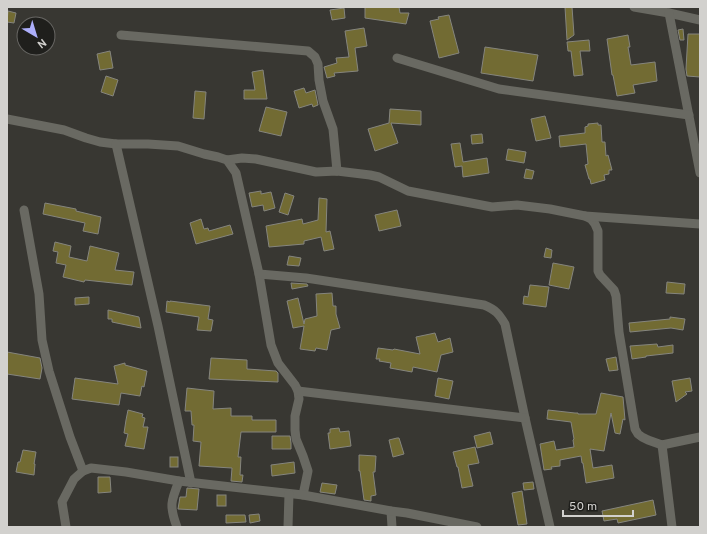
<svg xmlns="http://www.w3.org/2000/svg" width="707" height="534" font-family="Overpass,sans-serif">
<rect width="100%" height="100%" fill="#383732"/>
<g fill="#726b33" stroke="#85857e">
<path d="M365,7H399L400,13H409L406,24L365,18Z"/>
<path d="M565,7H572L574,35L567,40Z"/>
<path d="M344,8L345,18L332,20L330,10Z"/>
<path d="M8,11L16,13L14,23L7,22Z"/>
<path d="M449,15L459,53L439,58L430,21L439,19L438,17Z"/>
<path d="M364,28L367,46L355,48L358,71L334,73L335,76L327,78L324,67L337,63L336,58L349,57L345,31Z"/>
<path d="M683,29L684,40H680L678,30Z"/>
<path d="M688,34H700V77L687,76L686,69Z"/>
<path d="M628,35L630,47H628L631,65L655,62L657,81L633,85L635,93L617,96L613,75H612L607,39Z"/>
<path d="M589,40L590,51H580L583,75L574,76L571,51H568L567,42Z"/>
<path d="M485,47L538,55L533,81L481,73Z"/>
<path d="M110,51L113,68L100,70L97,54Z"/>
<path d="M263,70L267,99H244V90H255L252,72Z"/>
<path d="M106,76L118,80L113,96L101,92Z"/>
<path d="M304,88L306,93L315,90L318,105L313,107L312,104L299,108L294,91Z"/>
<path d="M195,91L206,92L204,119L193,118Z"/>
<path d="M266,107L287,112L281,136L259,131Z"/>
<path d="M390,109L421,111V125L391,123L398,143L375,151L368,129L389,123Z"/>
<path d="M545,116L551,138L536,141L531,119Z"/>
<path d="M598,123V125H601L602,142H605L606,156L608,155L612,170H609V174L604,175L605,180L591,184L590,179H589L585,165L588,164L586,144L560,147L559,136L585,133V127L588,126V124Z"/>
<path d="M482,134L483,143L472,144L471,135Z"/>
<path d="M460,143L463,162L487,158L489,173L463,177L462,166L455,167L451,144Z"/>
<path d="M508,149L526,152L524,163L506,160Z"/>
<path d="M526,169L534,171L532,179L524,178Z"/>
<path d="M261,191V194L271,192L275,208L264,211L263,205L252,207L249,193Z"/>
<path d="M285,193L294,196L288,215L279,212Z"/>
<path d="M319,198L327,199L326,232L330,231L334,249L324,251L321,237L304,241V244L269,247L266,226L302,219L303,224L318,220Z"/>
<path d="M45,203L76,209V211L101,217L98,234L83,231L85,223L43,214Z"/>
<path d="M397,210L401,226L379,231L375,215Z"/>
<path d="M201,219L204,229L208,228L209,231L230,225L233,234L196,244L190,223Z"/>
<path d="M55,242L71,246L69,257L87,261L90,246L119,253L115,270L134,272L132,285L85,280L84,282L63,277L66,265L56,263L58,252L53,251Z"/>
<path d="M546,248L552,250L551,258L544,257Z"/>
<path d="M289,256L301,258L299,266L287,265Z"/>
<path d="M553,263L574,267L569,289L549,285Z"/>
<path d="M667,282L685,284L684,294L666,293Z"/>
<path d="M291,283L307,284L308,286L292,289Z"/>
<path d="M530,285L549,287L546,307L523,304L524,296L528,297Z"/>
<path d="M332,293L333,306H336V314L340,328L331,330L327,350L316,348L315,351L300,349L304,326L293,328L287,301L298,298L304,324L305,319L317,316L316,294Z"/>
<path d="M89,297V304L75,305V298Z"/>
<path d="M167,301L170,302V301L210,306L208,319L213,320L211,331L197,330L199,317L166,312Z"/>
<path d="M108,310L139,317L141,328L112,322V319H108Z"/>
<path d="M670,317L685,319L683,330L671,328L630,332L629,323L670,319Z"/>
<path d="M435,333L438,342L450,338L453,352L441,355L437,372L413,367L412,372L390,368L391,363L379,361L380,359H376L378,348L393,350L394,349L420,354L416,337Z"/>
<path d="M657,344L658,347L673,345V353L646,356V357L632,359L630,346Z"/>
<path d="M7,352L40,358L42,368L40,379L7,374Z"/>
<path d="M616,357L618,370L609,371L606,359Z"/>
<path d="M211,358L247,360V369L276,371L278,373V382L209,379Z"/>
<path d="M125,363V365L147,371L144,387L142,386L140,396L121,393L119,405L72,399L75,378L118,384L114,366Z"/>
<path d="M438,378L453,381L449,399L435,396Z"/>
<path d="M690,378L692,391L685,392L687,394L676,402L672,381Z"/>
<path d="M187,388L214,391L213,409L231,408V416H252V420H276V432H241L238,457H241L240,475H243L242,482L231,481L232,468L199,466L201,442L193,441L194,425H192L191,411H185Z"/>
<path d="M601,393L623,397L625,420L623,419L620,434L615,433L611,413L604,451L590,449L593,468L612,465L614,478L586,483L583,463H582L581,456L560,460V466L551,467L552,469L544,470L540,444L554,441L556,450L574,447L573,440L574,439L571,422L547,419L548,410L575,413H578V414H596Z"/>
<path d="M128,410L143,414L142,417L145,418L143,427H148L144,449L125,446L128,434L124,433L126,420Z"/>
<path d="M339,428L340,432L349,431L351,446L330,449L328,433H330V429Z"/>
<path d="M490,432L493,444L477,448L474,436Z"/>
<path d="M272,436H290L291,443V449H272Z"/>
<path d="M397,438H399L404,454L393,457L389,440Z"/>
<path d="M475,447L479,463L468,465L473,486L462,488L458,467H457L453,452Z"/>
<path d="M23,450L36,452L34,464H35L34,475L16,472L18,462H20Z"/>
<path d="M359,455L376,456L375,472H373L376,495L371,496V501L364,500L360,471H359Z"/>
<rect x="170" y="457" width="8" height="10"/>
<path d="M294,462L295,473L272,476L271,465Z"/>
<path d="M98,477H110L111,492L98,493Z"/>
<path d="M533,482L534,489L524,490L523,483Z"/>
<path d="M322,483L337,485L335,494L320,492Z"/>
<path d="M187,488L199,489L197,510L178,509L180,497H186Z"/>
<path d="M522,491L527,524L518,525L512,493Z"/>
<rect x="217" y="495" width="9" height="11"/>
<path d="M653,500L656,515L618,523L617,519L604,521L602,511Z"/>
<path d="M259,514L260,521L250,523L249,515Z"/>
<path d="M226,515H245L246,522L226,523Z"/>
</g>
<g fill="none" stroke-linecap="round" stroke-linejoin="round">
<g stroke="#696962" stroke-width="9">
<path d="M634,7L669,13L700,20"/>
<path d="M669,13L700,173"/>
<path d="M121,35L308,51L315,57L318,64L319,80L323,101L333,129L337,171"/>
<path d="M397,58L499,89L689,115"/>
<path d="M7,119L64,130L86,138L100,142L116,144H148L178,146L204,154L218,157L227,160L236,173L259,274L271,345L278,363L295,385L298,391L299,399L295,416V430L296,439L303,456L308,471L303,495"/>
<path d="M116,144L158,326L191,483"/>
<path d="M227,160L242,158L256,159L316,172L337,171L370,175L379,177L408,191L492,207L517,205L550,209L585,216L591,219L595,224L598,231V271L600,275L614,290L616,296L619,332L635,429L638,434L642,437L648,440L662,445L700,437"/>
<path d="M24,210L39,294L42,340L49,371L70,437L83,471"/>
<path d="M585,216L700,224"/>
<path d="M259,274L306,278L484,305C496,310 499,314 505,324L525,418L550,527"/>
<path d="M298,391L525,418"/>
<path d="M662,445L672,527"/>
<path d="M391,511L392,527"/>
<path d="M66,527L62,502L74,479L83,471L91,468L126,472L179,481L303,495L391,511L407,513L477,527"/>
<path d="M177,527C169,506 171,501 179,481"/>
<path d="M288,527L289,494"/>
</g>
</g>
<rect width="707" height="534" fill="none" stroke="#d2d1ce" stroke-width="16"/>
<g transform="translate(36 36) rotate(142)"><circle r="19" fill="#1f1f1c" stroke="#676663"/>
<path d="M0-3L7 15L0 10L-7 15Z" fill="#adaffb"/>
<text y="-6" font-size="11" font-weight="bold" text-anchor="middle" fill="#d2d1ce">N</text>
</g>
<path d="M563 510v6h70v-6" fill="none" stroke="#d2d1ce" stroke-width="2"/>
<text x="569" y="510" font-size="12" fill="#d2d1ce" stroke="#1f1f1c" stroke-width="3" paint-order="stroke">50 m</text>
</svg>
